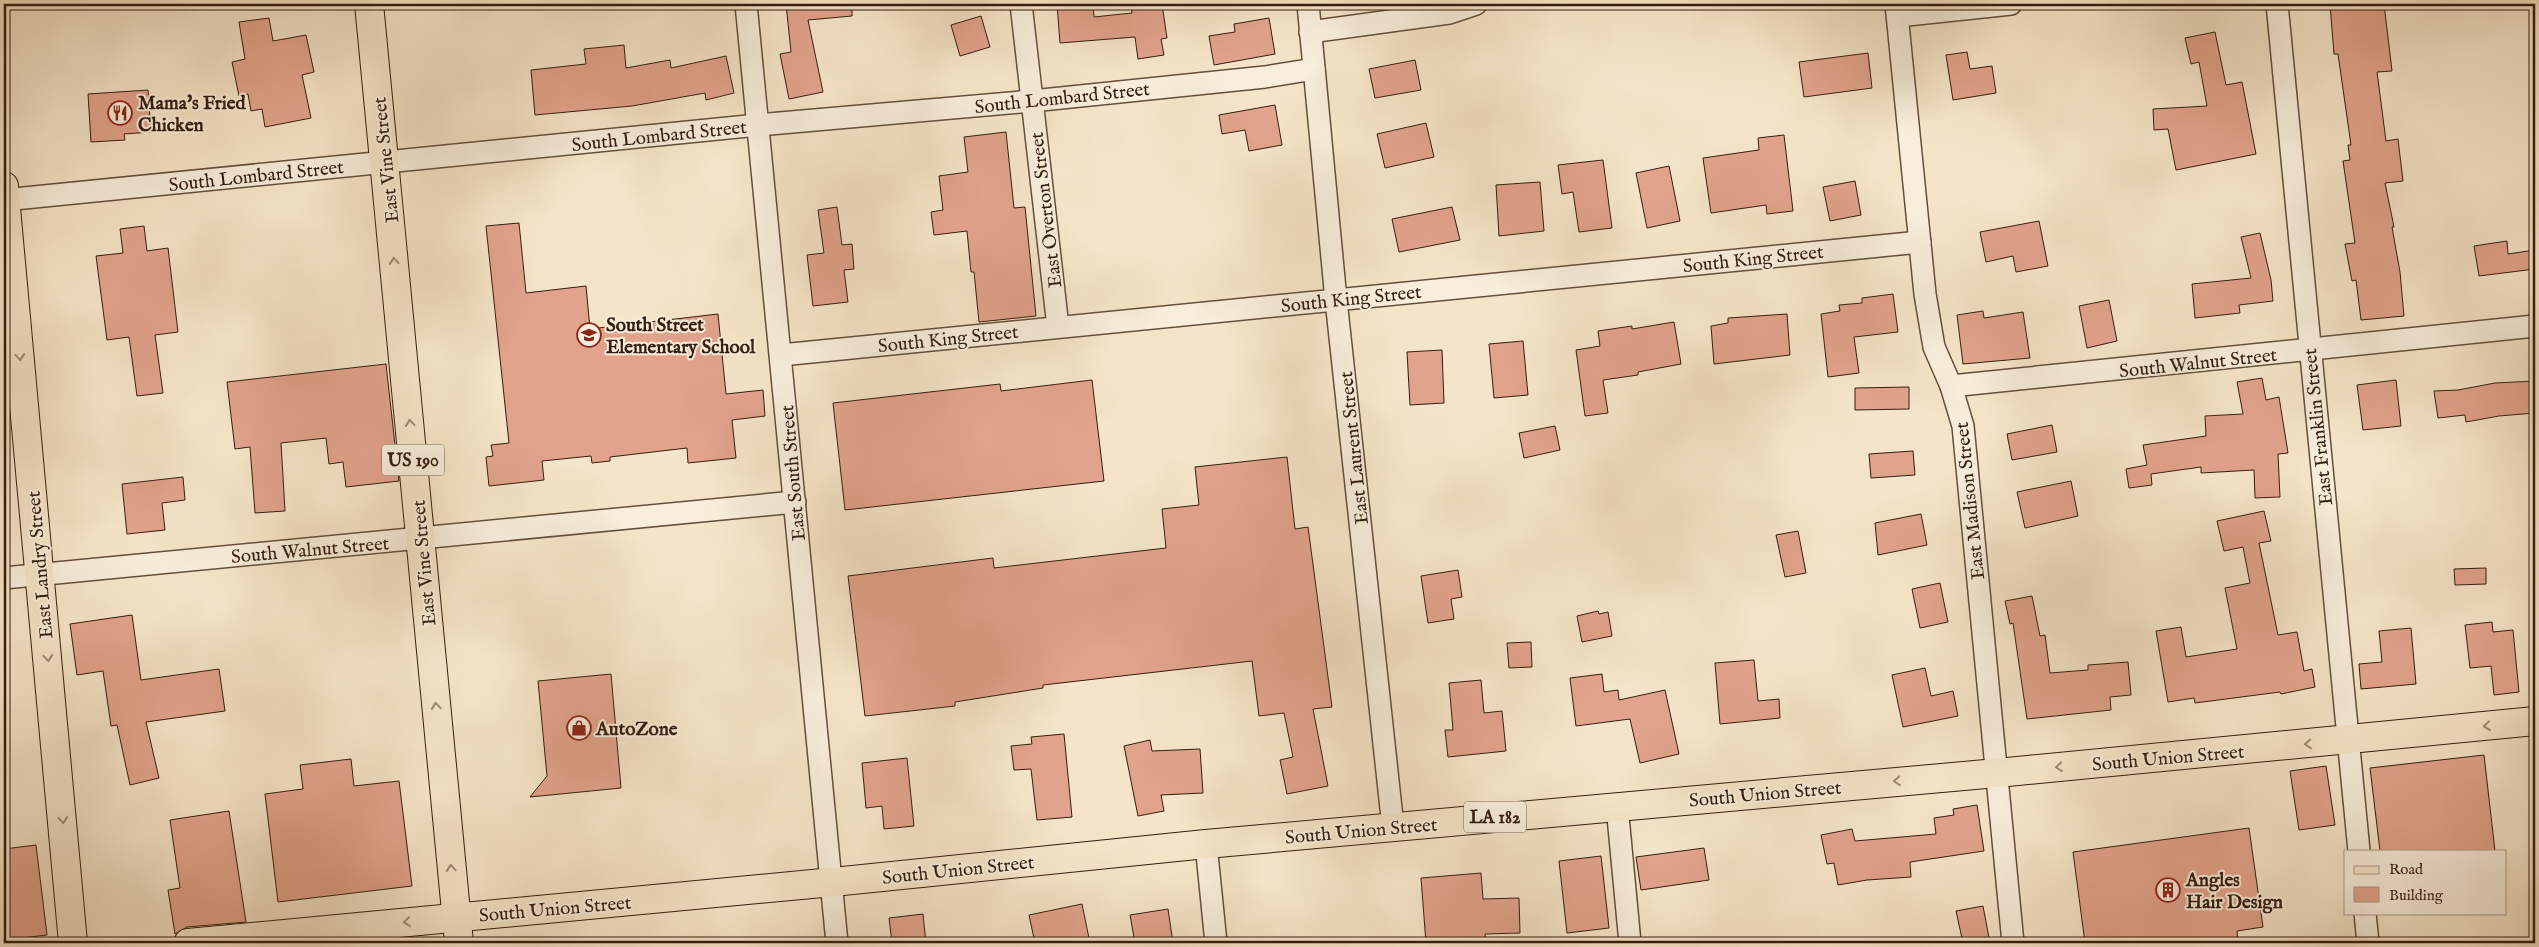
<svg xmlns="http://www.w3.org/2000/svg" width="2539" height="947" font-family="'IM FELL English',serif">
<rect width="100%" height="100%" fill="#f5e5c8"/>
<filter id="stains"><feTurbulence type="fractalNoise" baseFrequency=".004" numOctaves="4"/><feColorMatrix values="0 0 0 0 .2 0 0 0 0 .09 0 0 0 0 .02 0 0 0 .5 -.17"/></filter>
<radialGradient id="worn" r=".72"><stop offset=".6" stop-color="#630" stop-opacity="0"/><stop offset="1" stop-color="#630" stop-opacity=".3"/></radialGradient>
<g fill="#e2a38c" stroke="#341d0e">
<path d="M786,4H852V16L808,20L823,92L789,99L780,54L791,52Z"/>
<path d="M1057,4H1093L1094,17L1132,13L1131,4H1162L1167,38L1161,39L1164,55L1138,59L1135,37L1060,43Z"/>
<path d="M2330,4H2384L2392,71L2377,72L2386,141L2398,139L2403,181L2385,183L2394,227H2392L2400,272L2404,316L2361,320L2356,280L2352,281L2345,244L2355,243L2343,161L2350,160L2348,145H2351L2338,54H2334Z"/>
<path d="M981,16L990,47L960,56L951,25Z"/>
<path d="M269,18L273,41L306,35L314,72L302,75L311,118L265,127L262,109L251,111L248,94L239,96L232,62L245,59L239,22Z"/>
<path d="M1269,18L1275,54L1214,65L1209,36L1235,32L1234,24Z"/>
<path d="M2215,32L2226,85L2242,82L2256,154L2176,170L2168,129L2154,130L2153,109L2207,106L2199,62L2191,64L2185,38Z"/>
<path d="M624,45L626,68L670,60L671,68L726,56L734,93L706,100L705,93L632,106L535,115L531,70L586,64L584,49Z"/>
<path d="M1967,52L1970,69L1992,66L1996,93L1953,100L1946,55Z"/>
<path d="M1868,53L1872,88L1804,97L1799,62Z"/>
<path d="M1415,60L1421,90L1375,98L1369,69Z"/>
<path d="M148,90L151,132L124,134L125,140L91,142L88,94Z"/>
<path d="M1275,105L1282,145L1249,151L1245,130L1222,134L1219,115Z"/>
<path d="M1426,123L1434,157L1385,168L1377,134Z"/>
<path d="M1006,132L1014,208L1025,207L1036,316L979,322L974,272H971L967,231L934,235L931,212L943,210L939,176L968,172L964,137Z"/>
<path d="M1784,135L1793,211L1767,214L1766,205L1711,213L1703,158L1759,150L1758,138Z"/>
<path d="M1603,160L1612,228L1579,232L1573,192L1562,194L1558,165Z"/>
<path d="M1669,166L1680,221L1647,228L1636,173Z"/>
<path d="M1855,181L1861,215L1830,221L1823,187Z"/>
<path d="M1540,182L1544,231L1499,236L1496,185Z"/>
<path d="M837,207L842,245L852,244L854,269L844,270L848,302L813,306L807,255L824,253L818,210Z"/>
<path d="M1452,207L1460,240L1399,252L1392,219Z"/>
<path d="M2039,221L2048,266L2016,272L2013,256L1986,262L1980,232Z"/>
<path d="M519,223L526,293L586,286L590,329L718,314L726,394L763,390L765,416L732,420L736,458L688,463L687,448L610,457V461L592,463L591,456L542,461L544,480L489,486L486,457L493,456L491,445L509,443L486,226Z"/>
<path d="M144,226L147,251L168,248L178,332L155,335L163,393L137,396L129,337L107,340L96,256L123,253L120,229Z"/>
<path d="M2260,233L2271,280L2273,301L2239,305L2240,313L2195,318L2192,284L2251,278L2241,237Z"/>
<path d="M2507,241L2508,254L2535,250V269L2479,276L2474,246Z"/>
<path d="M1893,294L1898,332L1854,337L1859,373L1828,377L1821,314L1840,311L1839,305L1862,303V298Z"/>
<path d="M2109,300L2117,341L2087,348L2079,306Z"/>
<path d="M1983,311L1984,318L2023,312L2030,358L1963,364L1957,315Z"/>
<path d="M1787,314L1790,355L1714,364L1711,326L1728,323V318Z"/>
<path d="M1674,322L1681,364L1638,372V375L1603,380L1608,413L1585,416L1576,350L1600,346L1598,331L1632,326V329Z"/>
<path d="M1523,341L1528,395L1494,398L1489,344Z"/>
<path d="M1442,350L1444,403L1410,405L1407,352Z"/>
<path d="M386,364L399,481L346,487L343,462L329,464L326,438L281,443L285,511L255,513L250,447L235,449L227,382Z"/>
<path d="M2262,378L2266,400L2279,397L2288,453L2278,454L2280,497L2255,498L2254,470L2201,473V467L2151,474L2152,485L2129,488L2126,469L2147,465L2143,445L2206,436L2205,416L2243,414L2237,382Z"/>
<path d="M1092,380L1104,481L845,510L833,403L1000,384L1001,391Z"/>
<path d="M2396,380L2401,426L2363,430L2357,385Z"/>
<path d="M2535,381V413L2499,416L2466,422L2465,415L2438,418L2434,391L2458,390L2495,383Z"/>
<path d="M1909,387V409L1855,410V388Z"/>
<path d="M2052,425L2057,452L2012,460L2007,434Z"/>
<path d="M1555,426L1560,450L1524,458L1519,433Z"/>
<path d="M1913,451L1915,475L1871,478L1869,454Z"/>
<path d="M1287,457L1295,529L1308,527L1332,707L1313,709L1328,786L1287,794L1280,760L1293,757L1284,713L1259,716L1252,661L1043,685V688L955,702V706L865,716L848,576L993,558L994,568L1166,548L1162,509L1199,505L1195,467Z"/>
<path d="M183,477L185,500L162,503L165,530L127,534L122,484Z"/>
<path d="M2071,481L2078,516L2025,528L2017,492Z"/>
<path d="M2264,511L2271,541L2259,543L2278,635L2297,632L2304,671L2312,669L2315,687L2281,694L2280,692L2195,703L2194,698L2168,702L2156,631L2181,627L2186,657L2237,649L2225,588L2250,583L2243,547L2224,551L2217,521Z"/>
<path d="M1921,514L1927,545L1878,555L1875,523Z"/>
<path d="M1798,531L1806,573L1785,577L1776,535Z"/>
<path d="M2486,568V584L2455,585L2454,569Z"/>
<path d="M1458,570L1462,597L1451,599L1454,619L1428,623L1421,576Z"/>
<path d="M1940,583L1948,622L1920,628L1912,589Z"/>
<path d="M2032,596L2040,636L2045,635L2050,673L2088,670V665L2128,662L2131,695L2110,697L2111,710L2027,719L2013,623L2010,624L2005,601Z"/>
<path d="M1598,611L1599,614L1608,612L1612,636L1582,642L1577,616Z"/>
<path d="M132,615L141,680L219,669L225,711L146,722L159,778L130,785L117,725L111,726L103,671L77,675L70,624Z"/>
<path d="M2492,622L2493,632L2513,630L2519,692L2494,695L2491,666L2470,668L2465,625Z"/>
<path d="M2411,628L2416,684L2361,689L2359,664L2382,662L2379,631Z"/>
<path d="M1531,642L1532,667L1509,668L1507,643Z"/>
<path d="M1754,660L1758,701L1779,699L1780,718L1720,724L1715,663Z"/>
<path d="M1925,668L1931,696L1953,691L1958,716L1903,727L1892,675Z"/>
<path d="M611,674L621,788L530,797L547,776L538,681Z"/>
<path d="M1602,674L1604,692L1618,690L1619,700L1665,690L1679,754L1640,763L1630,719L1576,726L1570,678Z"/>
<path d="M1481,680L1484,713L1502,711L1506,751L1448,757L1445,730H1453L1449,683Z"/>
<path d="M1064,734L1072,817L1037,820L1031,769L1014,770L1011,746L1032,744L1031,737Z"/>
<path d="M1150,740L1152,751L1200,749L1203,793L1161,795L1164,811L1138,816L1124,746Z"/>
<path d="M2484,755L2495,851H2380L2370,768Z"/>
<path d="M907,758L914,826L884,829L882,806L866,808L862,763Z"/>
<path d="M351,759L354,786L399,781L412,886L278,902L265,794L303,789L300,765Z"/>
<path d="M2326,766L2335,825L2299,830L2290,771Z"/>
<path d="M1977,805L1984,851L1910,862L1911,877L1867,880L1838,885L1834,863L1827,864L1821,835L1852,829L1855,841L1936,834L1934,818L1954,815L1953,809Z"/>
<path d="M229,811L246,922L187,927L175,934L168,890L180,888L170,820Z"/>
<path d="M2249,828L2263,927L2237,931L2238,943H2085L2073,852Z"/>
<path d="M36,845L47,935L4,940V849Z"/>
<path d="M1704,848L1709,880L1641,890L1636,857Z"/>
<path d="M1601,856L1609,928L1567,933L1559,861Z"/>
<path d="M1481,873L1483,899L1519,898L1520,933L1485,934L1486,943H1426L1421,878Z"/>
<path d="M1082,904L1090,943H1035L1029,915Z"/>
<path d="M1983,906L1990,943H1963L1956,911Z"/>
<path d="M1168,909L1173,943H1135L1130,915Z"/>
<path d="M923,914L926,943H892L889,918Z"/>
</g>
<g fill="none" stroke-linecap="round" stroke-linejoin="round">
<g stroke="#644f3c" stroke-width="24">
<g id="minor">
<path d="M746,4L837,943"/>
<path d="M1021,4L1058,327"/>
<path d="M1308,4L1336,300L1393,827"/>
<path d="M1896,4L1925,294L1934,347L1951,386L1963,426L2013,943"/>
<path d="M2277,4L2359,851"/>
<path d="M1898,16L2011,4"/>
<path d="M1310,32L1449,13L1476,4"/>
<path d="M4,200L758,125L1032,101L1265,77L1314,69"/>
<path d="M781,355L1920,242"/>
<path d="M1951,386L2535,326"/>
<path d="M4,578L795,502"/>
<path d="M1617,806L1630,943"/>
<path d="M1206,844L1216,943"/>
<path d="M2365,913L2368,943"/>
</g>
</g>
<g stroke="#341d0e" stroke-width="30">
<path id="primary" d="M188,943L833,882L1206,844L1997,773L2535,721"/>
</g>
<g stroke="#341d0e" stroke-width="30">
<g id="trunk">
<path d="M369,4L459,943"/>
<path d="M4,186L73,943"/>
</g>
</g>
<use href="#minor" stroke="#f8eedb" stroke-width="21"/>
<use href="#primary" stroke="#f5e5c8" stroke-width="28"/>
<use href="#trunk" stroke="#f5e5c8" stroke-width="28"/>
</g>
<defs><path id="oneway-chevron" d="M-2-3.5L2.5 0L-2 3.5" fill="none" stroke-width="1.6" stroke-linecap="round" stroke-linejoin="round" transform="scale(1.25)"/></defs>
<g stroke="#9e8b74">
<use href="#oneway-chevron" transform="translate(394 261) rotate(-95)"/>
<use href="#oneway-chevron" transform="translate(20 357) rotate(85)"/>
<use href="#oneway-chevron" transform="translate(410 423) rotate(-95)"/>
<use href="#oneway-chevron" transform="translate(48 658) rotate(85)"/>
<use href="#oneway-chevron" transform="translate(436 706) rotate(-95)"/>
<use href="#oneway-chevron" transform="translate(2487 726) rotate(174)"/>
<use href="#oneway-chevron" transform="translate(2308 744) rotate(175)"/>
<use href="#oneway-chevron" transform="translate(2059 767) rotate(175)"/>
<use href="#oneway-chevron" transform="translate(1897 781) rotate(175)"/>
<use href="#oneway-chevron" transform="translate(63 820) rotate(85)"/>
<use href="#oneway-chevron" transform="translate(451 868) rotate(-95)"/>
<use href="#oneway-chevron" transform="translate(407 922) rotate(174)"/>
</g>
<defs>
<g id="restaurant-ring" transform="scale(1.25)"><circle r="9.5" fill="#f8eedb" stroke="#8f2418" stroke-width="1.5"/><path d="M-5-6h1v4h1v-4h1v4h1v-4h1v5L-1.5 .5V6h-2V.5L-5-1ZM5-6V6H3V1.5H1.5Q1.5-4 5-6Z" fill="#8f2418"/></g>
<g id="school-ring" transform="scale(1.25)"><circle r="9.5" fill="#f8eedb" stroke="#8f2418" stroke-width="1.5"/><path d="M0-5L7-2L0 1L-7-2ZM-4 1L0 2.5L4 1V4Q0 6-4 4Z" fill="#8f2418"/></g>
<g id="shop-ring" transform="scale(1.25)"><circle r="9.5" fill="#f8eedb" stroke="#8f2418" stroke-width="1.5"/><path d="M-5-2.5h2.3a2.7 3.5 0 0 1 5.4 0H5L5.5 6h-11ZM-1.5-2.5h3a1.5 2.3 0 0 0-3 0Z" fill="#8f2418"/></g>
<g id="building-ring" transform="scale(1.25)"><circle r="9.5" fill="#f8eedb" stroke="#8f2418" stroke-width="1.5"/><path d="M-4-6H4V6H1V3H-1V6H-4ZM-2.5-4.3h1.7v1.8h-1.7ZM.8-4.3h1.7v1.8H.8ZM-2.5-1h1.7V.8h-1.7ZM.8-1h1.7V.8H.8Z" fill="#8f2418"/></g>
</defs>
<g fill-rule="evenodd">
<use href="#restaurant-ring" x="120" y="113"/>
<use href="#school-ring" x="589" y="335"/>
<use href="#shop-ring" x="579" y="728"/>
<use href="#building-ring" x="2168" y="890"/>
</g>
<g text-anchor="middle" stroke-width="4" stroke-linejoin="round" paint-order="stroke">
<g fill="#f8eedb" stroke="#6f5c4c" stroke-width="1">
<rect x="382" y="444.5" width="62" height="31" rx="4"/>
<rect x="1464" y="801.5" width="62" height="31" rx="4"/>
</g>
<g font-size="18" font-weight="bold" fill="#341d0e">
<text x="413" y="466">US 190</text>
<text x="1495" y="823">LA 182</text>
</g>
<g font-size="19" fill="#341d0e" stroke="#f8eedb">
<text transform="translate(1062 97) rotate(-6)" y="7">South Lombard Street</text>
<text transform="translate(659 135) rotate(-6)" y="7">South Lombard Street</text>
<text transform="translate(385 160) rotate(-96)" y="7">East Vine Street</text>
<text transform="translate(256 175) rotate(-6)" y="7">South Lombard Street</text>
<text transform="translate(1045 210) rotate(-97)" y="7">East Overton Street</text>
<text transform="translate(1753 258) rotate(-6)" y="7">South King Street</text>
<text transform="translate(1351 298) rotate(-6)" y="7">South King Street</text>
<text transform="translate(948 338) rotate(-6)" y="7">South King Street</text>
<text transform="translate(2198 362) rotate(-6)" y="7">South Walnut Street</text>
<text transform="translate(2317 427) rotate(-96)" y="7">East Franklin Street</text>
<text transform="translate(1353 448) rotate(-96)" y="7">East Laurent Street</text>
<text transform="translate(792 473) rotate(-95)" y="7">East South Street</text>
<text transform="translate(1969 501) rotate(-96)" y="7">East Madison Street</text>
<text transform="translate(310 549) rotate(-5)" y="7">South Walnut Street</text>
<text transform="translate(423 563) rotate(-95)" y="7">East Vine Street</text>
<text transform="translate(39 565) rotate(-95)" y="7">East Landry Street</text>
<text transform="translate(2168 757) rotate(-5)" y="7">South Union Street</text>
<text transform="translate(1765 793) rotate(-5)" y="7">South Union Street</text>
<text transform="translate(1361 830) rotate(-5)" y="7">South Union Street</text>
<text transform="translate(958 869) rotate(-6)" y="7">South Union Street</text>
<text transform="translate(555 908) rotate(-5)" y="7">South Union Street</text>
</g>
<g font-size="19" font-weight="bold" fill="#341d0e" stroke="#f8eedb" text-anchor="start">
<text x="138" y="109">Mama's Fried<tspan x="138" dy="22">Chicken</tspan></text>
<text x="606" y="331">South Street<tspan x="606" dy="22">Elementary School</tspan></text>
<text x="596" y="735">AutoZone</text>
<text x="2186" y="886">Angles<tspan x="2186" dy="22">Hair Design</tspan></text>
</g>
</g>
<rect width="2539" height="947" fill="none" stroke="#f5e5c8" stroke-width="20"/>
<rect x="5" y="5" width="2529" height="937" fill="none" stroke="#341d0e" stroke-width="2.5"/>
<rect x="10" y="10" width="2519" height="927" fill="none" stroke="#341d0e"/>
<rect x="2344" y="850" width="162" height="65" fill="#f8eedb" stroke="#aa9a89"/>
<rect x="2354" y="866" width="25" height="8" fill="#f5e5c8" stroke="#aa9a89"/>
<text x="2389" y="874" font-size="15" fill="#341d0e">Road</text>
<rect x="2354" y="887" width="25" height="15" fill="#e2a38c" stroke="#aa9a89"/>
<text x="2389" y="900" font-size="15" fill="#341d0e">Building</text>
<rect width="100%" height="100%" filter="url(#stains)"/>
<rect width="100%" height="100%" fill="url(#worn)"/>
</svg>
